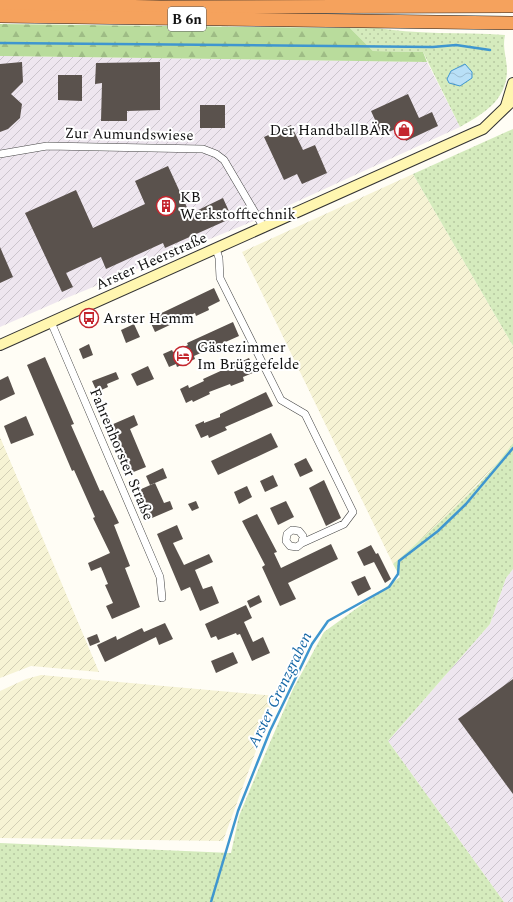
<svg xmlns="http://www.w3.org/2000/svg" width="513" height="902" font-family="Spectral,serif">
<defs>
<pattern id="industrial-furrows" width="10" height="10" patternUnits="userSpaceOnUse"><rect width="10" height="10" fill="#eee6ef"/><path d="M-1 1l2-2M0 10L10 0M9 11l2-2" fill="none" stroke="#cbc4cc"/></pattern>
<pattern id="farmland-furrows" width="10" height="10" patternUnits="userSpaceOnUse"><rect width="10" height="10" fill="#f6f3d4"/><path d="M-1 1l2-2M0 10L10 0M9 11l2-2" fill="none" stroke="#d2cfb5"/></pattern>
<pattern id="grass-dots" width="8" height="8" patternUnits="userSpaceOnUse"><rect width="8" height="8" fill="#d5ebbd"/><path d="M2 2h.1M6 6h.1" fill="none" stroke="#b6c8a1" stroke-width="1.8" stroke-linecap="round"/></pattern>
<pattern id="forest-firs" width="22" height="20" patternUnits="userSpaceOnUse"><rect width="22" height="20" fill="#b9dc9c"/><path d="M5 1l3.5 6h-7zM16 11l3.5 6h-7z" fill="#9ebc85"/></pattern>
<pattern id="water-waves" width="16" height="10" patternUnits="userSpaceOnUse"><rect width="16" height="10" fill="#b9e0f7"/><path d="M0 5q4-4 8 0t8 0" fill="none" stroke="#9ebfd3"/></pattern>
</defs>
<rect width="100%" height="100%" fill="#fffdf5"/>
<g fill="url(#industrial-furrows)">
<path d="M0,56L427,62L460,127L261,218L64,299L0,327Z"/>
<path d="M513,569V902H504L388,741L490,624L506,578Z"/>
</g>
<g fill="url(#farmland-furrows)">
<path d="M413,174L513,346V443L503,456L454,510L393,564L242,252Z"/>
<path d="M0,437L99,672L31,666L0,678Z"/>
<path d="M41,675L276,696L223,841L0,838V691L26,679Z"/>
</g>
<g fill="url(#grass-dots)">
<path d="M372,27C416,35 461,32 505,35C502,48 507,58 507,71C506,102 482,114 460,127L423,52L373,51L350,28Z"/>
<path d="M513,129V346L413,174Z"/>
<path d="M513,443V569L506,578L490,624L388,741L504,902H0V843L231,853L239,816L259,768L293,689L324,632L400,577L393,564C436,526 479,489 513,443Z"/>
</g>
<path fill="url(#forest-firs)" d="M0,24L350,28L373,51L423,52L427,62L0,56Z"/>
<path fill="url(#water-waves)" stroke="#3f96cf" d="M465,64L472,72V78L460,86L449,83L447,79L451,71Z"/>
<g fill="none" stroke-linecap="round" stroke-linejoin="round">
<g stroke="#3f96cf" stroke-width="2.5">
<path d="M0,43L433,47L456,45L490,50"/>
<path d="M211,902L238,811L270,731L312,644L328,621L389,587L398,574L399,561L438,531L466,504L513,448"/>
</g>
</g>
<g fill="#5a524d">
<path d="M22,62L23,82L11,94L22,104L20,118L8,129L0,132V64Z"/>
<path d="M160,62V110L127,111V121H101L102,83L95,84L96,63Z"/>
<path d="M58,75H82V101L58,100Z"/>
<path d="M408,94L419,118L432,112L438,126L406,141L400,127L382,135L371,111Z"/>
<rect x="200" y="105" width="25" height="23"/>
<path d="M291,125L303,150L315,145L327,173L302,184L297,174L284,180L264,137Z"/>
<path d="M168,166L190,214L223,198L232,218L165,248L163,243L106,269L101,257L66,273L73,287L62,292L25,213L76,190L93,228L145,204L135,181Z"/>
<path d="M0,247L13,277L0,283Z"/>
<path d="M214,288L220,301L208,307L209,310L196,316L195,313L155,332L149,319Z"/>
<path d="M233,322L239,336L194,356L195,359L177,367L176,364L169,367L163,354L172,350L173,352L188,345L187,343Z"/>
<path d="M134,324L140,337L126,343L121,330Z"/>
<path d="M89,344L93,355L83,359L79,349Z"/>
<path d="M45,357L74,424L71,425L100,491L103,490L119,523L114,525L130,566L125,568L140,607L112,619L106,606L113,603L105,585L108,584L101,567L91,571L88,563L110,553L93,518L95,517L74,470L72,471L27,365Z"/>
<path d="M249,358L255,372L243,377L244,381L231,386L230,384L209,392L210,394L193,402L192,400L186,403L180,389L188,385L189,388L204,381L203,379Z"/>
<path d="M148,366L154,379L137,386L131,374Z"/>
<path d="M116,372L119,379L107,384L108,387L97,392L92,381Z"/>
<path d="M8,376L15,394L0,401V380Z"/>
<path d="M266,392L273,406L225,427L227,430L209,438L208,435L201,438L195,425L204,421V423L220,417V414Z"/>
<path d="M134,415L138,425L130,429L146,467L131,473L111,425Z"/>
<path d="M26,416L34,435L11,444L4,426Z"/>
<path d="M271,433L278,447L218,475L211,461Z"/>
<path d="M306,458L313,471L300,477L294,464Z"/>
<path d="M163,468L167,478L150,485L146,476Z"/>
<path d="M273,475L278,486L265,492L260,481Z"/>
<path d="M324,480L341,518L326,526L309,488Z"/>
<path d="M155,483L164,503L170,501L173,509L152,518L139,490Z"/>
<path d="M247,486L252,497L239,504L234,492Z"/>
<path d="M196,501L199,508L192,511L188,504Z"/>
<path d="M286,501L294,517L278,525L270,508Z"/>
<path d="M257,514L277,552L274,553L281,568L331,544L338,559L288,583L296,599L280,606L262,567L265,565L242,521Z"/>
<path d="M177,525L183,539L173,543L184,565L209,554L213,562L195,570L203,589L212,586L219,603L200,611L190,587L181,591L157,534Z"/>
<path d="M371,545L376,554L378,553L391,579L385,583L374,562L364,566L357,552Z"/>
<path d="M365,576L371,589L358,596L351,582Z"/>
<path d="M259,595L262,602L250,608L247,601Z"/>
<path d="M246,605L252,618L244,622L253,642L263,637L270,653L252,661L240,634L237,635L236,633L218,640L216,636L211,638L205,624Z"/>
<path d="M165,623L173,639L159,645L156,637L105,662L97,645L116,636L117,640L142,628L144,632Z"/>
<path d="M97,634L100,642L90,646L87,638Z"/>
<path d="M233,652L238,663L216,673L211,661Z"/>
<path d="M513,679V794L458,719Z"/>
</g>
<g fill="none" stroke-linecap="round" stroke-linejoin="round">
<g stroke="#444" stroke-width="8">
<g id="street">
<path d="M0,154L47,146L203,149L216,154L224,160L264,228"/>
<path d="M216,249L219,258L220,278L281,400L305,414L353,512L344,524L302,543L303,536L299,531L292,530L287,534L286,541L290,546L297,547L302,543"/>
<path d="M51,322L160,577L162,598"/>
</g>
</g>
<g stroke="#333" stroke-width="12">
<g id="secondary">
<path d="M506,106L513,83"/>
<path d="M0,345L476,132L483,129L513,100"/>
</g>
</g>
<g stroke="#222" stroke-width="14">
<g id="highway">
<path d="M0,4L161,7L513,6"/>
<path d="M0,16L513,23"/>
</g>
</g>
<use href="#street" stroke="#fff" stroke-width="7"/>
<use href="#secondary" stroke="#fff6b0" stroke-width="10"/>
<use href="#highway" stroke="#f5a25d" stroke-width="13"/>
</g>
<defs>
<g id="shop-ring" transform="scale(1)"><circle r="9.5" fill="#fff" stroke="#c4262e" stroke-width="1.5"/><path d="M-5-2.5h2.3a2.7 3.5 0 0 1 5.4 0H5L5.5 6h-11ZM-1.5-2.5h3a1.5 2.3 0 0 0-3 0Z" fill="#c4262e"/></g>
<g id="building-ring" transform="scale(1)"><circle r="9.5" fill="#fff" stroke="#c4262e" stroke-width="1.5"/><path d="M-4-6H4V6H1V3H-1V6H-4ZM-2.5-4.3h1.7v1.8h-1.7ZM.8-4.3h1.7v1.8H.8ZM-2.5-1h1.7V.8h-1.7ZM.8-1h1.7V.8H.8Z" fill="#c4262e"/></g>
<g id="bus-ring" transform="scale(1)"><circle r="9.5" fill="#fff" stroke="#c4262e" stroke-width="1.5"/><path d="M-5-6H5V4H4V6H2V4H-2V6H-4V4H-5ZM-3.5-4V0h7V-4ZM-3.5 1.2v1.5H-2V1.2ZM2 1.2v1.5H3.5V1.2Z" fill="#c4262e"/></g>
<g id="hotel-ring" transform="scale(1)"><circle r="9.5" fill="#fff" stroke="#c4262e" stroke-width="1.5"/><path d="M-6-4.5h1.5V1H6V5H4.5V3h-9V5H-6ZM-4 0a1.8 1.8 0 1 1 3.6 0ZM.5 0V-2.5h3Q6-2.5 6 0Z" fill="#c4262e"/></g>
</defs>
<g fill-rule="evenodd">
<use href="#shop-ring" x="404" y="130"/>
<use href="#building-ring" x="166" y="206"/>
<use href="#bus-ring" x="89" y="318"/>
<use href="#hotel-ring" x="183" y="356"/>
</g>
<g text-anchor="middle" stroke-width="4" stroke-linejoin="round" paint-order="stroke">
<rect fill="#fff" stroke="#585858" stroke-width="1" x="168" y="7" width="38" height="24" rx="3"/>
<g font-size="14" font-weight="bold" fill="#111">
<text x="187" y="24">B 6n</text>
</g>
<g font-size="15" fill="#111" stroke="#fff" text-anchor="start">
<text x="390" y="135" text-anchor="end">Der HandballBÄR</text>
<text x="180" y="202">KB<tspan x="180" dy="17">Werkstofftechnik</tspan></text>
<text x="103" y="323">Arster Hemm</text>
<text x="197" y="352">Gästezimmer<tspan x="197" dy="17">Im Brüggefelde</tspan></text>
</g>
<g font-size="15" fill="#111" stroke="#fff">
<text transform="translate(129 134) rotate(1)" y="5">Zur Aumundswiese</text>
<text transform="translate(151 261) rotate(-24)" y="5">Arster Heerstraße</text>
<text transform="translate(122 454) rotate(67)" y="5">Fahrenhorster Straße</text>
</g>
<g font-size="16" font-style="italic" fill="#1768a6" stroke="#fff">
<text transform="translate(279 689) rotate(-64)" y="6">Arster Grenzgraben</text>
</g>
</g>
</svg>
